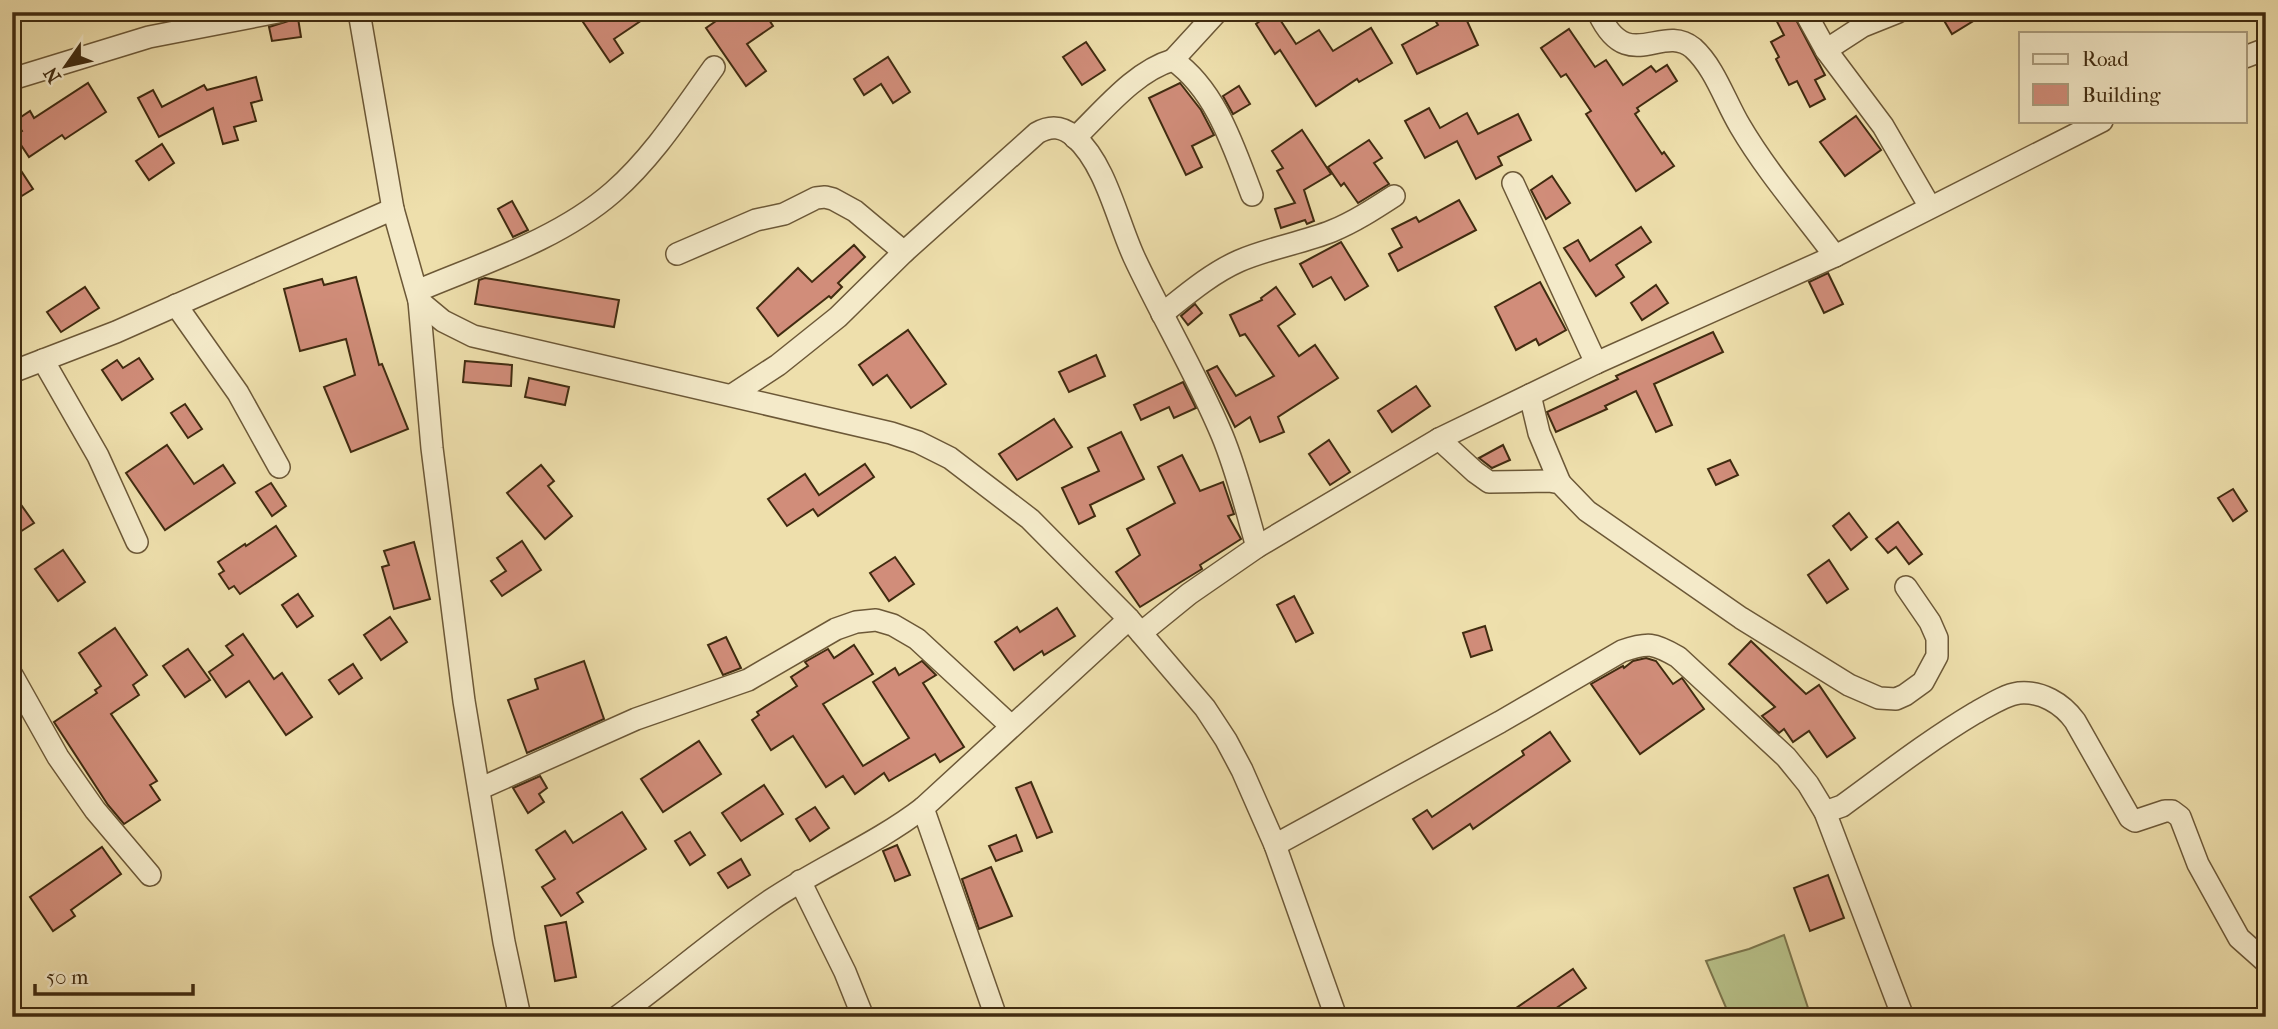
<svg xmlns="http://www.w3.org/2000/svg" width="2278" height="1029" font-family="'IM FELL French Canon',serif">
<rect width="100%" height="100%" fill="#eedfac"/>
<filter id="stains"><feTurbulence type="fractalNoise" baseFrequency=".00286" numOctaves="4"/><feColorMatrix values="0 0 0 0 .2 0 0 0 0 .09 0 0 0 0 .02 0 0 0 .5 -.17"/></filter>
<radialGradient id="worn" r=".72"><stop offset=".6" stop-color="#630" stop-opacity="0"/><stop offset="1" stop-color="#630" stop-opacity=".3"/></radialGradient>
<path fill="#b8c28a" stroke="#7c764d" stroke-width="2" d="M1784,935L1811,1017H1730L1706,961L1749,949Z"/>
<g fill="#d18d7a" stroke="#402b10" stroke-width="2">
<path d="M592,12H654L614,39L623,53L610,62L581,19Z"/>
<path d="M729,12H764L773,26L747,44L766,71L746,86L706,28Z"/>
<path d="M1272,12H1275L1296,44L1319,30L1333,51L1371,28L1392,63L1359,82L1357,79L1316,106L1280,50L1275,54L1256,24Z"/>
<path d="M1430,12H1463L1478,45L1417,74L1402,45L1438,25Z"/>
<path d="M1772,12H1792L1825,75L1815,80L1825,99L1810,107L1797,81L1789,85L1776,59L1779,57L1771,42L1784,35Z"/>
<path d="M1939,12H1988L1952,34Z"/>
<path d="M298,18L301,37L272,41L269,27Z"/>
<path d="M1569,29L1595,67L1606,60L1623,85L1651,66L1656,72L1667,65L1677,81L1637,108L1639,111L1635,114L1662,154L1664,152L1674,166L1636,191L1586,114L1591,111L1566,74L1561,77L1541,48Z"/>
<path d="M1086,42L1105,70L1082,85L1063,57Z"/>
<path d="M888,57L910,92L893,103L881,84L864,95L854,79Z"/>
<path d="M256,77L262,100L251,103L256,121L234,127L238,140L223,144L213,108L159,137L138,98L153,90L162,107L204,85L207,90Z"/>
<path d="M88,83L106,112L65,139L62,135L29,157L15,136L22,131L15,121L30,111L34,118Z"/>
<path d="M1180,83L1201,110L1214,135L1192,146L1202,167L1186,175L1149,98Z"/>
<path d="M1239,86L1250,104L1233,114L1223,96Z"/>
<path d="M1429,108L1440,128L1467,113L1478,134L1518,114L1531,140L1498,157L1502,165L1476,179L1457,141L1425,158L1405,121Z"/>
<path d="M1856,116L1881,150L1845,176L1820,142Z"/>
<path d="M1302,130L1331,174L1304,190L1314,221L1307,224L1305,220L1281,228L1275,209L1295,203L1277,171L1283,168L1272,151Z"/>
<path d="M1369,140L1382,158L1374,163L1389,184L1358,203L1344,183L1341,186L1328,167Z"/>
<path d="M162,144L174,163L149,180L136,161Z"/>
<path d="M12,157L33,189L12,202Z"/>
<path d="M1552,176L1570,203L1546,219L1531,190Z"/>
<path d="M1459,200L1476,230L1398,271L1389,254L1402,247L1392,229L1416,217L1419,222Z"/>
<path d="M512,201L528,230L513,237L498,209Z"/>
<path d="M1641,227L1651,242L1616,265L1624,277L1596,296L1564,248L1578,240L1590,261Z"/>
<path d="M1341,242L1368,286L1345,300L1331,277L1313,287L1300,264Z"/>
<path d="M854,245L865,257L838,283L842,287L831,298L829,296L778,336L757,308L798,268L812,282Z"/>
<path d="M1828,273L1843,304L1824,313L1809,282Z"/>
<path d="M356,277L379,365L382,364L408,429L351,452L324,387L355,375L346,339L300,351L284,289L322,279L324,285Z"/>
<path d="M485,278L619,300L614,327L475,304L479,280Z"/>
<path d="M1540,282L1566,330L1539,345L1536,339L1516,350L1495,307Z"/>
<path d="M1656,285L1668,303L1642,320L1631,303Z"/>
<path d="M85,287L99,308L61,332L47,312Z"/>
<path d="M1276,287L1295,314L1278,326L1299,356L1315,345L1338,378L1278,417L1284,432L1260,442L1250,417L1235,427L1207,371L1217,366L1236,396L1274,376L1245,334L1240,336L1230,315L1262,300L1261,298Z"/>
<path d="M1195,304L1202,313L1188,325L1181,316Z"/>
<path d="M908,330L946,384L911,408L887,375L873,385L859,365Z"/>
<path d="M1713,332L1723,352L1654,384L1672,425L1656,432L1636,391L1605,406L1607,409L1556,432L1547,412L1618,379L1616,376Z"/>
<path d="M1096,355L1105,376L1069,392L1059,372Z"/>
<path d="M139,358L153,379L122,400L102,370L117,360L123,368Z"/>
<path d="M465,361L512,365L511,386L463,382Z"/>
<path d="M529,378L569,387L565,405L525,397Z"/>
<path d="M1183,382L1196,408L1174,418L1169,407L1141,420L1134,405Z"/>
<path d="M1416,386L1430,406L1392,432L1378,411Z"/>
<path d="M185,404L202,429L188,438L171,413Z"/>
<path d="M1054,419L1072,447L1017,480L999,454Z"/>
<path d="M1121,432L1144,479L1090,505L1095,516L1079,524L1062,488L1099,471L1088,448Z"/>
<path d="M1329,440L1350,472L1330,485L1309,454Z"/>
<path d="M167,445L194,484L223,465L235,483L165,530L126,473Z"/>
<path d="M1503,445L1510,460L1492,468L1479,458Z"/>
<path d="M1182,455L1200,491L1223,482L1234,514L1228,516L1241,539L1200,565L1202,569L1140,607L1116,572L1140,555L1127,529L1175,503L1158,467Z"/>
<path d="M1730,460L1738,475L1716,485L1708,469Z"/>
<path d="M865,464L874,477L818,516L813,509L787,526L768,499L805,474L819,495Z"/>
<path d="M541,465L554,481L548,486L572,516L545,539L507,493Z"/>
<path d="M271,483L286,506L272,516L256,492Z"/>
<path d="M2233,489L2247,511L2233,521L2218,498Z"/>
<path d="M12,492L34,523L12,537Z"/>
<path d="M1849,513L1867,537L1851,550L1833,526Z"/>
<path d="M1898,522L1922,554L1909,564L1896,547L1888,553L1876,539Z"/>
<path d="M276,526L296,556L240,594L234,586L229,589L219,574L224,571L218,562L245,544L246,546Z"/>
<path d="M522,541L541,570L502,596L491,581L506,571L497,558Z"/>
<path d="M414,542L430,599L394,609L382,567L389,565L384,551Z"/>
<path d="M63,550L85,582L58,601L35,569Z"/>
<path d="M895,557L914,584L889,601L870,573Z"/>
<path d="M1829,560L1848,589L1827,603L1808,575Z"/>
<path d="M298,594L313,616L297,627L282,605Z"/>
<path d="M1294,596L1313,633L1296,642L1277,605Z"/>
<path d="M1057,608L1075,636L1044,655L1042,651L1014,670L995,642L1017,627L1020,632Z"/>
<path d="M390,617L407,642L381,660L364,635Z"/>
<path d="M1485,626L1492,650L1471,657L1463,633Z"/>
<path d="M115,628L147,675L133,685L139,695L111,714L157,781L150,785L160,800L124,824L108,805L54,722L97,693L95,690L101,686L79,653Z"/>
<path d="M243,634L274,679L282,673L312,717L286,735L249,681L226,697L209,672L233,655L226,646Z"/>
<path d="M726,637L741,668L723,675L708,645Z"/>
<path d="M1751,641L1806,694L1819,685L1855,738L1827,757L1809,731L1793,742L1784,729L1779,733L1762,716L1775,707L1729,664Z"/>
<path d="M854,645L873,674L823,704L863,766L909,738L873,682L895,668L899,675L922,661L936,675L923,683L964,747L940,762L935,754L889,781L884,773L855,794L843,776L826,787L793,736L771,750L752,720L759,715L757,712L797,686L791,677L808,666L805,662L828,649L834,658Z"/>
<path d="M188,649L210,680L185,697L163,666Z"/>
<path d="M1646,658L1656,661L1673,684L1682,678L1704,709L1640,754L1591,684L1623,666L1624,668L1633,661Z"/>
<path d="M584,661L604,719L527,753L508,700L538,689L535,679Z"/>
<path d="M353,664L362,678L339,694L329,680Z"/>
<path d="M1550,732L1570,761L1473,829L1470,824L1433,849L1413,819L1427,810L1432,817L1524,755L1522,751Z"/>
<path d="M699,741L721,774L663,812L641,779Z"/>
<path d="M540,776L547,788L539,794L544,802L528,813L513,788Z"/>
<path d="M1031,782L1052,832L1037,838L1016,788Z"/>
<path d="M764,785L783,814L741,841L722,813Z"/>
<path d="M815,807L829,828L810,841L796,819Z"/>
<path d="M622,812L646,849L577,893L583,902L561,916L542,887L555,879L536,850L565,831L573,843Z"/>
<path d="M690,832L705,855L690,865L675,841Z"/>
<path d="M1016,835L1022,851L996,861L989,846Z"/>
<path d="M897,845L910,875L895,881L883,851Z"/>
<path d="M102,847L121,874L71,910L75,916L53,931L30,897Z"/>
<path d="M741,859L750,875L728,888L718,873Z"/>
<path d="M991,867L1012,916L979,929L962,879Z"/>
<path d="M1828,875L1844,918L1810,931L1794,888Z"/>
<path d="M566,922L576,977L555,981L545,926Z"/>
<path d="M1573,969L1586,988L1543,1017H1503Z"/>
</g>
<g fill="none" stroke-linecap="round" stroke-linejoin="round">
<g stroke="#6c5837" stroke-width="24">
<g id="minor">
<path d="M359,12L393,209L419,301L432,448L464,701L504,942L520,1017"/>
<path d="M1598,12C1628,77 1661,22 1693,48C1715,68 1725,101 1740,126C1767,172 1803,213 1835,256"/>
<path d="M1805,12L1826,50L1883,126L1930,207"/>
<path d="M1826,50L1863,26L1898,12"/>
<path d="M2245,57L2266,49"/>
<path d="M1173,60L1217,12"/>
<path d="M12,79L149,37L278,12"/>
<path d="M1075,138C1104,110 1135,71 1173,60C1216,90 1234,148 1252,195"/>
<path d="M1513,183L1596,363"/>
<path d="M677,254L756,220L784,214L816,198L825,197L833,199L855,211L904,252"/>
<path d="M417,291C483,263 558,240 613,192C653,157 683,110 714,67"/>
<path d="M419,301L443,321L473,336L891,433L918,442L950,458L1030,519L1129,619L1205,708L1226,740L1242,770L1275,845L1336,1017"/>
<path d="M176,305L238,393L279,467"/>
<path d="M1162,314C1186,295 1210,274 1239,261C1269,248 1302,243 1332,231C1354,222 1374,209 1394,196"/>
<path d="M43,360L98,456L137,542"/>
<path d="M12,372L116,332L393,209"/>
<path d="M732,395L778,365L838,317L904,252L1037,133C1051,125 1062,126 1075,137C1106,165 1117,220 1134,257C1162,317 1196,373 1222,435C1237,471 1246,509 1257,547"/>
<path d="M1530,395L1539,433L1560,483"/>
<path d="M1439,439L1475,472L1489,482L1549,481L1560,483L1587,511L1741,618L1849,685L1879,698L1896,699L1905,695L1923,682L1937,656V638L1930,622L1906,587"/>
<path d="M1141,633L1189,594L1257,547L1439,439L1596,363L1835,256L2102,121"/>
<path d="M12,675L58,757L95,810L150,875"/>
<path d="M479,789L636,719L748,680L836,629L856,622L876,620L893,625L917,639L1010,725"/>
<path d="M923,808L996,1017"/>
<path d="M1825,812L1842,806C1886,774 1928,741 1975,713C1988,706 2004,695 2019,693C2041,691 2062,703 2075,721L2130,818L2135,821L2165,811H2172L2180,817L2198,864L2239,938L2266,962"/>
<path d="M1275,845L1500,722L1622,651C1648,642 1654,643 1678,657L1786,757L1808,784L1825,812L1903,1017"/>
<path d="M800,881L845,972L863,1017"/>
<path d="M617,1017C669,979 718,936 771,900C820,867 876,844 923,808L1129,619"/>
</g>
</g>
<use href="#minor" stroke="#f4eac9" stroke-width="21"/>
</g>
<rect width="2278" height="1029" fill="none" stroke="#eedfac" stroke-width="42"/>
<rect x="14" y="14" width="2250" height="1001" fill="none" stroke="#402b10" stroke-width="3.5"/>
<rect x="21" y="21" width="2236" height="987" fill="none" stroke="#402b10" stroke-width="2"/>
<rect x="2019" y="32" width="228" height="91" fill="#f4eac9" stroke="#ac9e7f" stroke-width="2"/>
<rect x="2033" y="54" width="35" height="10" fill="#f4eac9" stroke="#ac9e7f" stroke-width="2"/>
<text x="2082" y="66" font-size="21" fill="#402b10">Road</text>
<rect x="2033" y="84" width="35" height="21" fill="#d18d7a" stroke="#ac9e7f" stroke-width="2"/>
<text x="2082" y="102" font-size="21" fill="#402b10">Building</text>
<g transform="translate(66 66) rotate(236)" stroke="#f4eac9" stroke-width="5" paint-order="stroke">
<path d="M0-5L12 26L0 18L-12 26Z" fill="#402b10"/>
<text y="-10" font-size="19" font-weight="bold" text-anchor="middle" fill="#402b10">N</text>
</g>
<path d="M35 984v10h158v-10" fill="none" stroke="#402b10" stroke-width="3.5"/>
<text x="46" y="984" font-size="21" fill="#402b10" stroke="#f4eac9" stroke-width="5" paint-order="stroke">50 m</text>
<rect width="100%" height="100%" filter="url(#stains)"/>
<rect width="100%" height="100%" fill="url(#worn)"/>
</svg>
